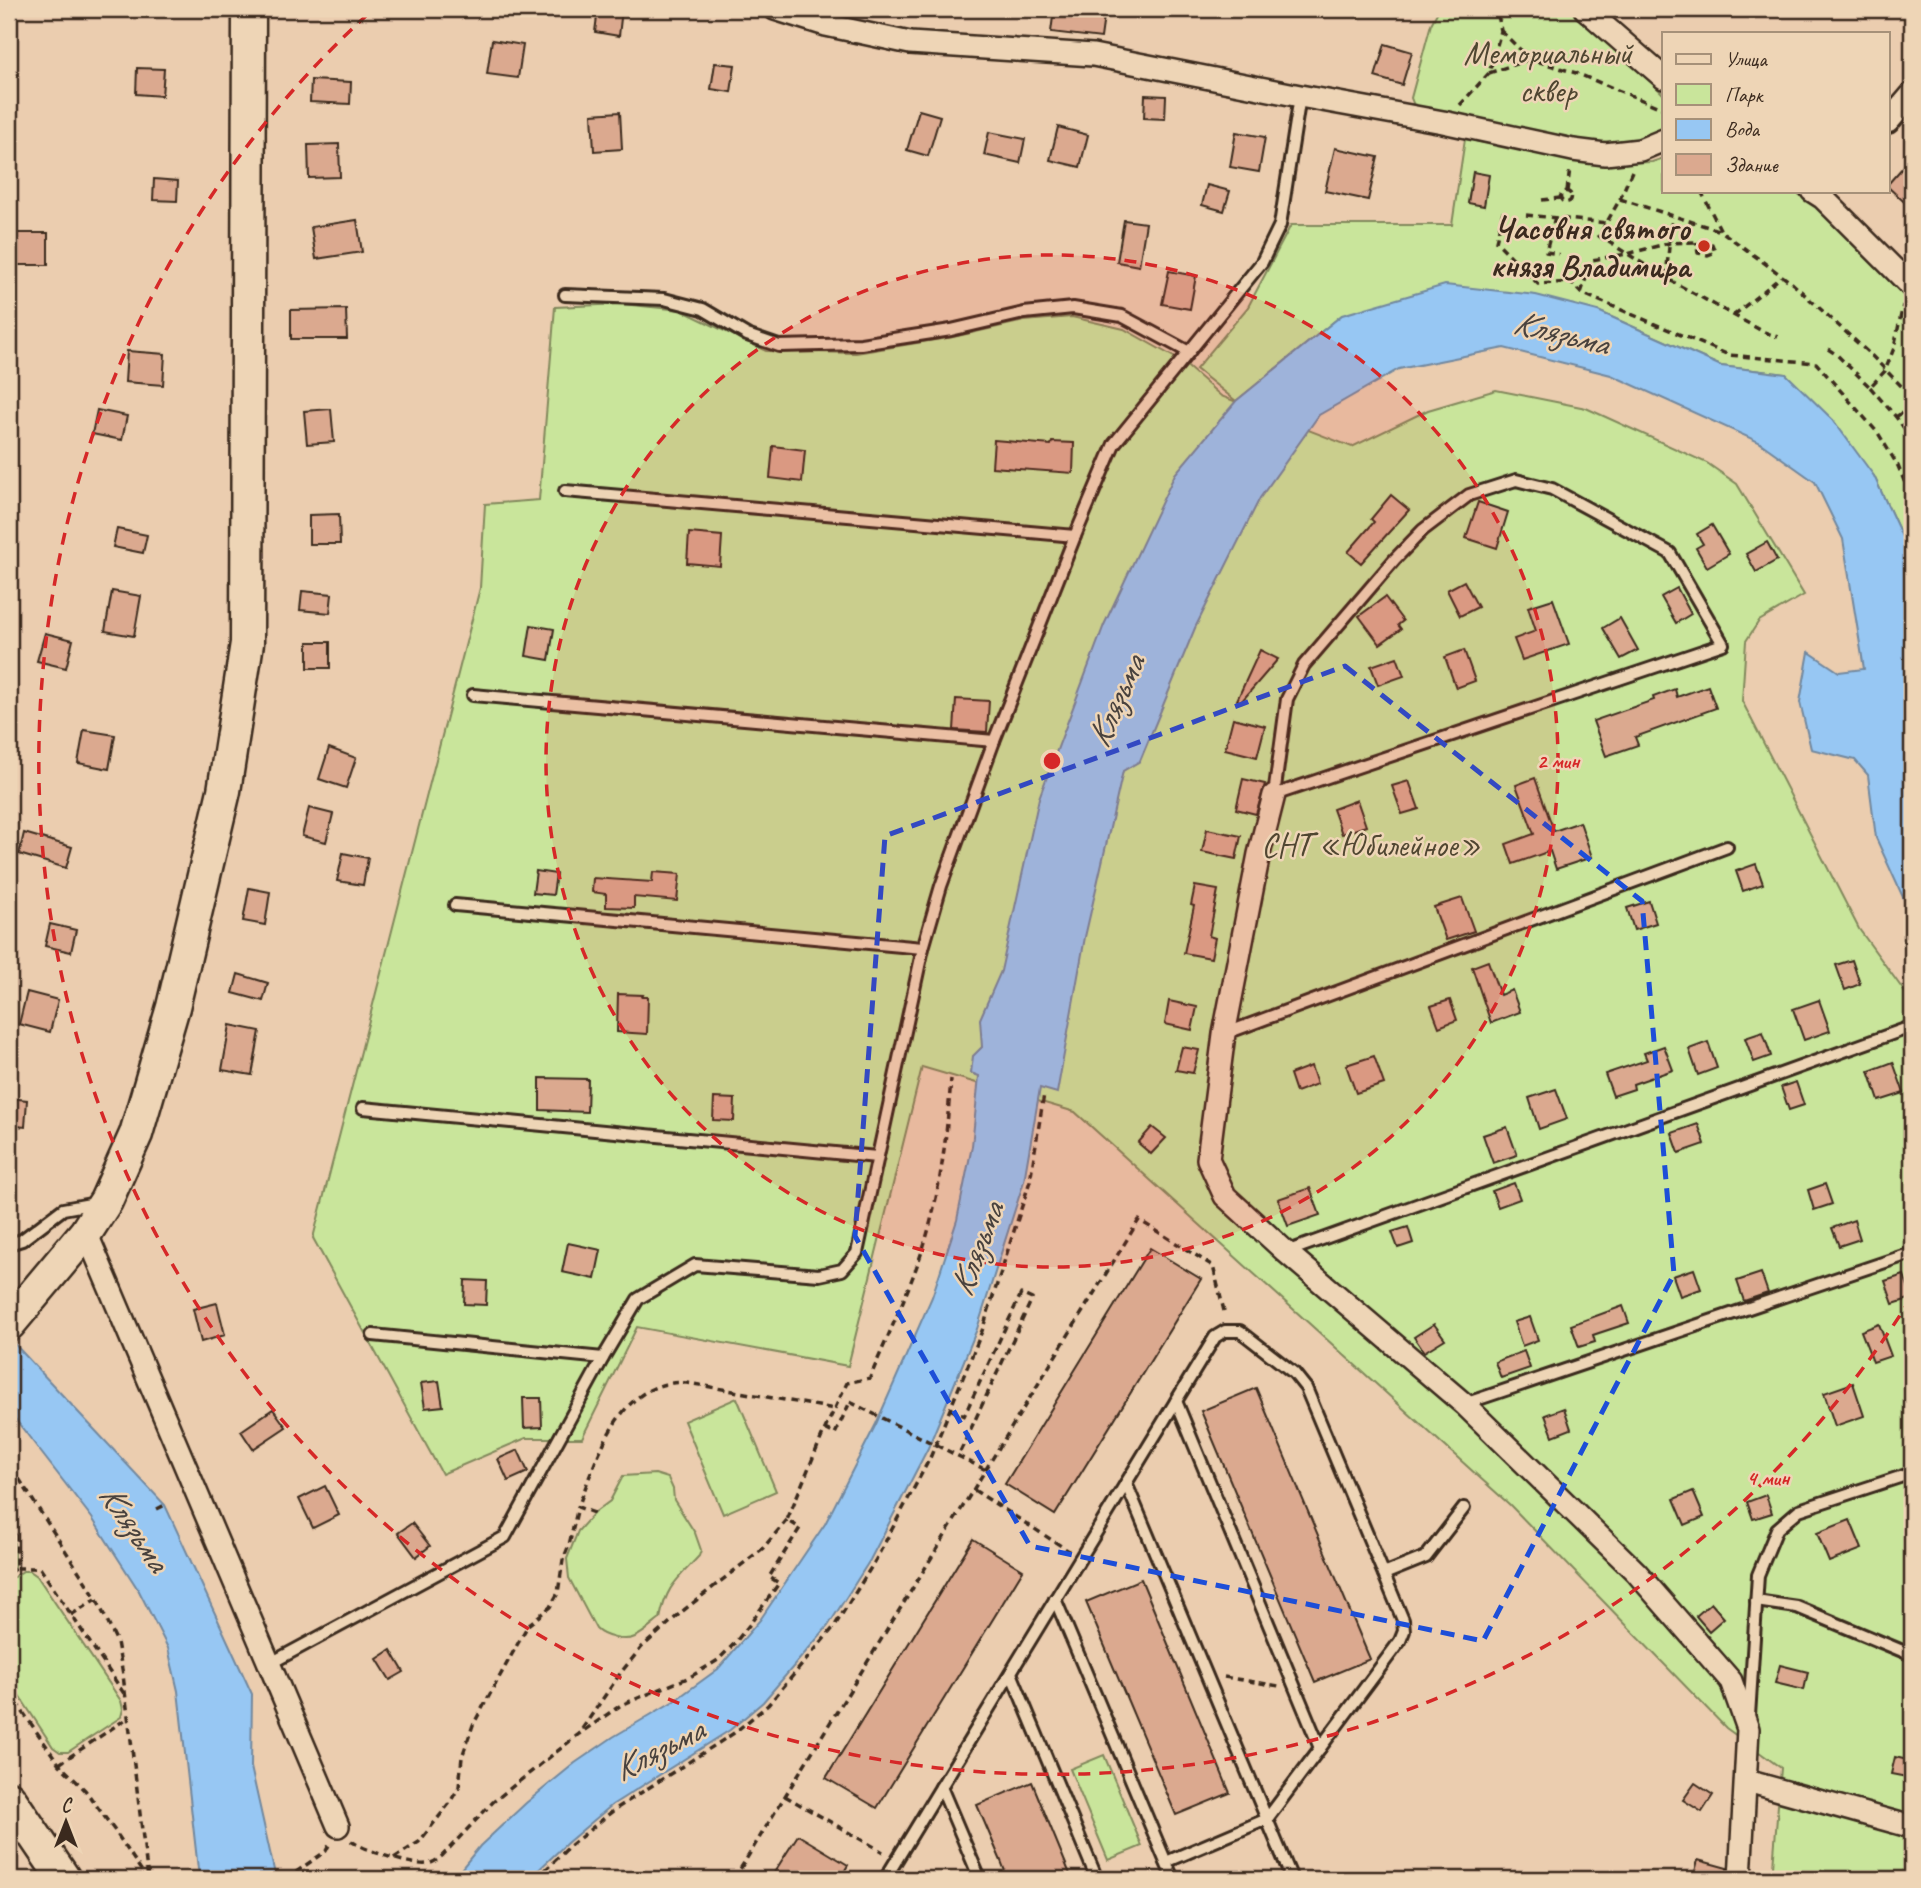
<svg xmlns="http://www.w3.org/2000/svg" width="1921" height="1888" font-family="Caveat,sans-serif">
<rect width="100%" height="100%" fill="#ebcdaf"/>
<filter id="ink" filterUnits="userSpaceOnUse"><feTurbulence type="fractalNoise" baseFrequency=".0143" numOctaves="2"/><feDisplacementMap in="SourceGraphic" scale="14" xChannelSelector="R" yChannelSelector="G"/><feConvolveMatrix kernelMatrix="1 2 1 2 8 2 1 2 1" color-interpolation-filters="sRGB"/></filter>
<g filter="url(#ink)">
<g fill="#c9e59b" stroke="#82885c" stroke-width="2">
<path d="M1439,9H1572L1626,56L1664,95V124L1662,129L1646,138L1616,144L1581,142L1415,108L1411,98L1431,24Z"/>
<path d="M1465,139L1592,164L1652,162L1664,158V191H1794L1819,209L1912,304V561L1910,554L1874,476L1786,374L1721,366L1598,311L1342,315L1236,401L1196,369L1248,307L1291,225H1452Z"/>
<path d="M622,304L681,310L766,351L856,353L953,337L1024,321L1072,317L1124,329L1181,361L1221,396L1352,447L1428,410L1496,390L1586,408L1707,463L1737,484L1804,595L1759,621L1746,641L1742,701L1859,929L1912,1002V1879H1772L1781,1768L1726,1728L1510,1505L1075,1112L922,1067L848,1366L637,1327L582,1438H526L442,1474L313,1238L480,588L485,504L539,500L555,307Z"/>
<path d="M737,1398L776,1491L723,1514L684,1421Z"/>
<path d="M655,1474L668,1478L673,1489L674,1500L695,1533L701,1550L699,1556C677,1580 666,1586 660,1619C652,1625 644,1633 635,1637C625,1642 604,1637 596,1629L569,1578L567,1559L578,1531L594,1513L610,1501L623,1476Z"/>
<rect x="9" y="1481" width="5" height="87"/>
<path d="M23,1571H30L37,1576L121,1701L123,1709L121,1717L68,1752H60L53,1747L9,1680V1580Z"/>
<path d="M1104,1755L1142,1846L1108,1860L1070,1769Z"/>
</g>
<g fill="#97c7f3" stroke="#72889e" stroke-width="2">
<path d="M1445,285L1536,295L1598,311L1721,366L1786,374L1833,420L1874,476L1910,554L1912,561V917L1876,838L1868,775L1855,760L1811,749L1800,702L1809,652L1839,672L1864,669L1843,539L1815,482L1759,442L1611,375L1504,348L1399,369L1319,415L1260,498L1195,628L1140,761L1123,771L1085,937L1057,1093L1040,1088L1024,1181L977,1329L928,1448L870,1560L828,1626L763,1702L730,1730L612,1805L567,1843L529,1879H453L480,1846L526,1803L575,1763L613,1737L674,1701L718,1669L760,1620L825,1524L876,1424L932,1297L957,1220L972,1146L979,1076L971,1073L973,1056L982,1047L980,1019L1001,971L1039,798L1104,625L1175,474L1236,401L1342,315Z"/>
<path d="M9,1338L165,1505L252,1694L251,1767L276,1879H201L198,1869L178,1691L168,1648L139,1591L92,1518L9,1411Z"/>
</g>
<g fill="#dba98f" stroke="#3b2a1e" stroke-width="2">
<path d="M598,9H622L619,36L595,32Z"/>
<path d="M1054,9H1105L1101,38L1051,32Z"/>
<path d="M492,40L523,45L518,78L487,74Z"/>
<path d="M1385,44L1412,52L1402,85L1375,77Z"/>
<path d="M715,63L735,65L731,92L711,89Z"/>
<path d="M137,68L164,69L162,96L136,94Z"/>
<path d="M311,80L351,82L350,104L310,102Z"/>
<path d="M1145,95L1166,96L1165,119L1144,118Z"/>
<path d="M919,110L940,116L928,156L907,150Z"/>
<path d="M620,112L622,149L594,151L592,114Z"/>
<path d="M1058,127L1088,135L1080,167L1050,160Z"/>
<path d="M989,132L1025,139L1020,163L984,155Z"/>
<path d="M1236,132L1265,137L1259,172L1230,167Z"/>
<path d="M339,144L340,177L309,178L308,145Z"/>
<path d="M1335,148L1378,157L1368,200L1325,191Z"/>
<path d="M1912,157V209L1888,187V184Z"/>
<path d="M1473,172L1489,175L1484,206L1468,203Z"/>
<path d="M154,179L178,181L177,201L153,200Z"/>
<path d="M1207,185L1230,191L1224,211L1202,205Z"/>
<path d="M357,220L362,252L316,259L311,227Z"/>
<path d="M1124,220L1146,223L1139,266L1117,262Z"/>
<rect x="9" y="233" width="39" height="32"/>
<path d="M1169,271L1196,276L1190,309L1162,304Z"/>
<path d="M346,309L347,339H291V310Z"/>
<path d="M127,351L165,354L163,385L125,382Z"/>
<path d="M331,409L334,442L307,444L304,411Z"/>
<path d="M97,410L127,416L122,440L92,434Z"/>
<path d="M994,440L1051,445L1052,442L1074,443L1073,473L992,467Z"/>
<path d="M773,446L805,450L802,482L770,478Z"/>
<path d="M1391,495L1409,510L1361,563L1348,552L1374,522L1371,519Z"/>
<path d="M1478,502L1508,512L1497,548L1466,538Z"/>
<path d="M339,514L340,544H309V515Z"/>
<path d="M1712,525L1729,554L1707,567L1696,548L1703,544L1697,534Z"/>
<path d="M117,529L147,535L143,553L113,547Z"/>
<path d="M689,533L722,536L720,566L687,563Z"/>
<path d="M1767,542L1777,560L1756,572L1746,554Z"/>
<path d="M1464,581L1478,607L1460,616L1447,590Z"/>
<path d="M1677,588L1691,614L1676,623L1661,597Z"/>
<path d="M112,591L141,596L134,636L105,631Z"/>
<path d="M302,591L332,594L330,613L300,610Z"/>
<path d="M1385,597L1403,621L1398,625L1401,629L1380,644L1359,616Z"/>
<path d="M1553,599L1569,644L1522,660L1514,639L1536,631L1528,607Z"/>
<path d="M1620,618L1638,650L1621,659L1603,628Z"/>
<path d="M531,625L554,629L549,660L526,656Z"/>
<path d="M45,633L73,640L66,668L37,661Z"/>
<rect x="308" y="642" width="22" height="26"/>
<path d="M1260,650L1278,659L1241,702L1237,700Z"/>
<path d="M1464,650L1475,681L1456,688L1445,657Z"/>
<path d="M1397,657L1404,676L1378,685L1371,666Z"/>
<path d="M1708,686L1716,708L1635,737L1638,745L1606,756L1593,721L1654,700L1653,697L1675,689L1677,697Z"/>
<path d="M956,699L989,701L987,732L954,730Z"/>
<path d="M1233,718L1265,726L1257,757L1225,749Z"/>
<path d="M84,730L115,735L109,769L78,763Z"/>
<path d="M329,748L356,758L346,788L319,779Z"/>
<path d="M1535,778L1554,831L1580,822L1592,857L1556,869L1550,851L1513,864L1506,844L1534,834L1516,785Z"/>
<path d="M1243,779L1265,784L1256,814L1236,809Z"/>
<path d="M1409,781L1419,809L1402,814L1392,786Z"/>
<path d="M1357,800L1366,826L1342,834L1333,809Z"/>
<path d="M309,808L333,814L326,842L302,836Z"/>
<path d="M1207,829L1241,836L1236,859L1202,852Z"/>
<path d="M24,833L72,847L66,868L19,854Z"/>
<path d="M343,853L368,858L363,885L337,881Z"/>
<path d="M1756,864L1763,884L1743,891L1736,871Z"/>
<path d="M536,871L556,874L553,895L533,893Z"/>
<path d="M653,872L680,874L677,901L634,897V908L606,907V894L592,892L593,878L652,882Z"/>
<path d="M1195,886L1218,890L1209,936L1215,938L1211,958L1184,953L1194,906L1191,905Z"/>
<path d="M249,888L270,892L265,925L243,921Z"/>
<path d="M1462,898L1474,931L1446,940L1434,907Z"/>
<path d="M1649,901L1656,923L1634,930L1627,908Z"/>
<path d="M50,924L76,930L71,952L45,946Z"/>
<path d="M1852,960L1860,984L1845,990L1836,965Z"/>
<path d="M1488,961L1500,995L1512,990L1520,1012L1491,1023L1472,967Z"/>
<path d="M238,974L268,983L263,1001L233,993Z"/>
<path d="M27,992L58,1000L50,1032L19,1024Z"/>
<path d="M618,994L643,995L642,997H648L647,1034L617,1032Z"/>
<path d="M1450,1000L1457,1020L1439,1027L1431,1006Z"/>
<path d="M1819,1000L1830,1031L1804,1040L1793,1009Z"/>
<path d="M1169,1001L1197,1007L1192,1030L1165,1024Z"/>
<path d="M230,1025L260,1031L252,1075L222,1070Z"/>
<path d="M1763,1032L1771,1056L1754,1062L1745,1038Z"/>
<path d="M1708,1042L1717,1068L1698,1075L1689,1049Z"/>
<path d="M1664,1046L1673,1070L1633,1084L1634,1089L1613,1096L1605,1074L1647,1060L1644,1053Z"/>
<path d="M1182,1047L1199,1050L1193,1073L1176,1070Z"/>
<path d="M1374,1056L1384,1084L1356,1093L1346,1065Z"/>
<path d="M1893,1062L1904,1093L1879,1101L1869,1071Z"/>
<path d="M1311,1066L1317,1084L1296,1092L1290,1074Z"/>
<path d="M540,1078L588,1079L587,1112L540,1110Z"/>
<path d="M1796,1082L1804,1105L1789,1110L1781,1087Z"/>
<path d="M1556,1089L1567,1119L1539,1129L1529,1098Z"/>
<path d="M9,1098L27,1100L25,1127L9,1125Z"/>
<path d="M714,1098L735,1099L734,1121L713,1120Z"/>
<path d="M1698,1124L1705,1144L1679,1153L1672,1133Z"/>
<path d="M1152,1127L1166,1138L1151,1154L1138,1143Z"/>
<path d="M1507,1127L1517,1155L1493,1163L1483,1135Z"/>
<path d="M1514,1183L1520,1199L1498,1207L1492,1191Z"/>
<path d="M1825,1184L1832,1204L1814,1210L1808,1190Z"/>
<path d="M1310,1188L1320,1215L1288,1226L1278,1199Z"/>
<path d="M1854,1220L1860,1239L1839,1246L1832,1228Z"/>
<path d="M1408,1227L1413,1243L1398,1248L1392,1232Z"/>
<path d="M568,1243L601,1250L595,1279L562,1272Z"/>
<path d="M1150,1248L1201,1279L1055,1515L1005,1484Z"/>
<path d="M1694,1269L1701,1289L1680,1296L1673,1276Z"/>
<path d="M1761,1273L1768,1293L1744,1301L1737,1281Z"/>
<path d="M1904,1275L1912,1298L1893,1304L1885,1281Z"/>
<path d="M465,1280L487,1281L486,1305L464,1304Z"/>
<path d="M217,1303L225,1335L201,1342L193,1309Z"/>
<path d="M1623,1306L1629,1323L1593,1335L1595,1342L1579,1347L1571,1325Z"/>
<path d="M1530,1317L1538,1340L1522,1346L1514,1322Z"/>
<path d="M1434,1324L1445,1339L1424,1352L1414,1337Z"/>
<path d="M1879,1324L1891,1356L1873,1362L1861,1331Z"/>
<path d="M1524,1351L1530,1368L1501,1378L1495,1362Z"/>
<path d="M439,1381L443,1406L425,1408L421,1383Z"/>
<path d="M1853,1383L1864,1416L1835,1426L1824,1393Z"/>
<path d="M1256,1388L1370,1659L1315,1682L1201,1411Z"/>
<path d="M523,1398H541L542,1427L524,1428Z"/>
<path d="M1564,1408L1571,1429L1553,1436L1545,1415Z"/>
<path d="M273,1409L286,1427L253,1449L241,1431Z"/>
<path d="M518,1450L528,1472L508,1481L498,1459Z"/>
<path d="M325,1486L339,1515L313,1528L299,1499Z"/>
<path d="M1693,1491L1704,1517L1685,1525L1674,1499Z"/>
<path d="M1766,1495L1772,1513L1753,1519L1747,1502Z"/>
<path d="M1850,1520L1862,1549L1829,1562L1817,1533Z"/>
<path d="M412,1523L430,1546L416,1557L398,1533Z"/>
<path d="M973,1539L1023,1570L877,1808L826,1778Z"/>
<path d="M1141,1579L1230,1793L1176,1815L1086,1602Z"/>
<path d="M1711,1603L1724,1618L1709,1631L1696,1616Z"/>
<path d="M391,1650L404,1672L390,1680L377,1659Z"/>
<path d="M1780,1665L1808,1672L1804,1690L1775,1683Z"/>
<path d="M1895,1757L1912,1761V1778L1891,1774Z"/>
<path d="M1032,1782L1072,1879H1008L1001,1861L977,1805Z"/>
<path d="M1695,1783L1713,1795L1702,1812L1683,1800Z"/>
<path d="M798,1835L848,1865L840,1879H770Z"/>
<path d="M1698,1860L1727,1868V1879H1693Z"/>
</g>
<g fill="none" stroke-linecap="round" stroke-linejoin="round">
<g stroke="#3b2a1e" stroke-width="16">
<g id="lane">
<path d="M565,295L664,299L703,309L747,335L779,346L861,344L951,330L1024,313L1073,308L1122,316L1189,352"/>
<path d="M1516,480L1552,489L1670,553L1723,644L1274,795L1287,699L1304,665L1395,559L1423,530L1469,495Z"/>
<path d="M565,491L1075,536"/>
<path d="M473,695L994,741"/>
<path d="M455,905L923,948"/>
<path d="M1224,1034L1727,847"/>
<path d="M363,1108L877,1157"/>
<path d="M9,1244L22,1240L63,1209L96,1203"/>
<path d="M1286,1252L1908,1028"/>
<path d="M373,1335L603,1358"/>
<path d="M1176,1401L1320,1748"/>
<path d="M1464,1404L1912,1253"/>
<path d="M1126,1483L1292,1879"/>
<path d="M1384,1574L1426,1557L1464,1508"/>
<path d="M1055,1599L1173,1879"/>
<path d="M1756,1601L1797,1607L1912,1655"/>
<path d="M269,1664L505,1537L603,1358L638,1299L695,1265L819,1275L842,1270L857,1253L923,948L941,886L994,741L1075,536L1114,444L1262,262L1280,225L1300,96"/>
<path d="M1011,1673L1097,1879"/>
<path d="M1749,1716L1758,1575L1777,1529L1799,1510L1912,1473"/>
<path d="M885,1879L941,1787"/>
<path d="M980,1879L941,1787L1215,1337L1225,1331H1240L1294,1373L1306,1388L1403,1620L1404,1631L1400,1641L1267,1819L1166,1862"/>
</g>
</g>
<g stroke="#3b2a1e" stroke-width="26">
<g id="street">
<path d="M775,9L826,25L910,43L1093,55L1300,96L1443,122L1573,150L1605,154L1640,150L1664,140"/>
<path d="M1585,9L1664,78"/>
<path d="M1888,122L1912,94"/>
<path d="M1812,191L1823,198L1912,287"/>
<path d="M1274,795L1259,854L1224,1034L1208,1159L1225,1196L1286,1252L1464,1404L1636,1572L1731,1681L1748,1729L1740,1879"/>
<path d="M86,1232L338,1826"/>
<path d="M1747,1781L1912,1827"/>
</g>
</g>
<g stroke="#3b2a1e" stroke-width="37">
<g id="secondary">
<path d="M9,1324L86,1232L106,1201L136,1134L173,1007L224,791L247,643L249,9"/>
<path d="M9,1798L64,1879"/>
</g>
</g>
<g stroke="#3b2a1e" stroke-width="3.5" stroke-dasharray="7 5" stroke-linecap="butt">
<path d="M1501,31L1530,59L1576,73L1664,109"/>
<path d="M1489,73L1530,59"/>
<path d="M1460,105L1489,73L1501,31L1497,9"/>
<path d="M1632,171L1620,199L1599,236L1666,278L1764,332L1778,337"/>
<path d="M1567,191L1570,168"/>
<path d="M1701,191L1721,231L1793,284L1872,356L1912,397"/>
<circle cx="1566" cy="197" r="5.5"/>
<path d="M1620,199L1721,231"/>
<path d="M1542,200L1560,198"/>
<path d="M1503,212L1496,241L1538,284L1570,282L1581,293L1729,355L1816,363L1878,433L1898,466L1912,500"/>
<path d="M1526,215L1607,223"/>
<path d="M1555,217L1546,252L1559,254"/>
<path d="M1666,277L1672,217"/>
<path d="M1581,293L1592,260L1627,254L1669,243L1696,242L1712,244L1715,252L1708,255L1698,253L1696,242"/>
<path d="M1734,315L1781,277"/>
<path d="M1828,349L1837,355L1870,387L1885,371L1894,348L1903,305"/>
<path d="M1870,387L1896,417L1912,439"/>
<path d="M1896,417L1912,405"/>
<path d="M950,1409L964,1416L1021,1294L1032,1299L958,1456"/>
<path d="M825,1429L835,1434L850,1402"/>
<path d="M9,1466L16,1474"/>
<path d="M9,1478H16"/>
<path d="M974,1490L1069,1551"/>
<path d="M157,1509L165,1505"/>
<path d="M594,1513L578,1507C596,1462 615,1390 672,1383C679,1382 687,1383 694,1384L835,1409"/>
<path d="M16,1568H40L125,1695"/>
<path d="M9,1573L16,1568V1474L96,1598L117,1642L123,1675L148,1879"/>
<path d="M71,1615L96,1599"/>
<path d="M1224,1677L1279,1686"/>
<path d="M9,1692L59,1764L85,1790L115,1831L147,1879"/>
<path d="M582,1729L622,1671L642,1647L684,1610L763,1548L787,1520"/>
<path d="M59,1764L129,1717"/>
<path d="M785,1796L883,1852"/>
<path d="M351,1841C364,1850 411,1866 427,1864C433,1863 437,1860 442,1856L493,1802L579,1734L621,1705L690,1677L718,1660L734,1644L750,1624L779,1583L769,1577L800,1528L787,1520L825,1429L847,1383L870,1378C890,1330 916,1277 929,1228C942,1179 947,1130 951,1079"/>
<path d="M394,1858L419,1842L449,1804L459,1787L462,1757L473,1725L528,1625L550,1607L558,1593L563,1560L569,1545L578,1507"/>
<path d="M286,1879L326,1851L330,1843"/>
<path d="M536,1879L570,1846L614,1810L734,1733L768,1705L834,1627L875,1561L930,1458L982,1331L1030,1181L1044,1094"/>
<path d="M734,1879L1139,1220L1213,1266L1225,1315"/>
</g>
<use href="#lane" stroke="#eed5b6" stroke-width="10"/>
<use href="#street" stroke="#eed5b6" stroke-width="21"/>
<use href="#secondary" stroke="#eed5b6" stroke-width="32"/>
<path stroke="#3b2a1e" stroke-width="3.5" stroke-dasharray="7 5" stroke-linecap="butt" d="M850,1402L986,1470"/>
</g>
</g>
<path fill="none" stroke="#1d4ed8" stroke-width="5" stroke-dasharray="14 9" stroke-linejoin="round" d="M1345,666L1642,901L1674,1274L1483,1641L1030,1546L855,1236L885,836Z"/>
<circle cx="1052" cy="761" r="506" fill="#d62828" fill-opacity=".12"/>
<g fill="none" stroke="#d62828" stroke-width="3.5" stroke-dasharray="12 9">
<circle cx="1052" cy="761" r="506"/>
<path d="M1911 1298A1013 1013 0 1 1 368 14"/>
</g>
<circle fill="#c8321e" stroke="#eed5b6" stroke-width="2.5" cx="1704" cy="246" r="7"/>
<g text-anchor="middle" stroke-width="5" stroke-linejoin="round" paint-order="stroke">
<g font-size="33" fill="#504631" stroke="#eed5b6">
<text x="1548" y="64">Мемориальный<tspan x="1548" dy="38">сквер</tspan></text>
<text x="1371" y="856">СНТ «Юбилейное»</text>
</g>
<g font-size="33" font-weight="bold" fill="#3b2a1e" stroke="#eed5b6" text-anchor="end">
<text x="1690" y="239">Часовня святого<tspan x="1690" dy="38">князя Владимира</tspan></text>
</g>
<g font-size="35" font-style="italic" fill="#49423e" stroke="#eed5b6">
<text transform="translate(1561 332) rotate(14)" y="12">Клязьма</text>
<text transform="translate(1115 701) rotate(-66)" y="12">Клязьма</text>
<text transform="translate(976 1249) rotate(-69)" y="12">Клязьма</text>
<text transform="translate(135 1527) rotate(56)" y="12">Клязьма</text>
<text transform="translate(658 1749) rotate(-27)" y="12">Клязьма</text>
</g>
</g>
<circle cx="1052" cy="761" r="10" fill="#d62828" stroke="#eed5b6" stroke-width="3.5"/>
<g font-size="21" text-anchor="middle" font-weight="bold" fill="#d62828" stroke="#eed5b6" stroke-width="5" stroke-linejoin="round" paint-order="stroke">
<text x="1558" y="768">2 мин</text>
<text x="1768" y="1485">4 мин</text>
</g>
<rect width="1921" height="1888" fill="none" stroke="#eed5b6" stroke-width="35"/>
<rect x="18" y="18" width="1886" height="1853" fill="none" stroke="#3b2a1e" stroke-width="2.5" filter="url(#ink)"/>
<rect x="1662" y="32" width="228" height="161" fill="#eed5b6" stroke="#a69179" stroke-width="2"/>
<rect x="1676" y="54" width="35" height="10" fill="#eed5b6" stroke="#a69179" stroke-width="2"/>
<text x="1725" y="66" font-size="21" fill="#3b2a1e">Улица</text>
<rect x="1676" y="84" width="35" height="21" fill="#c9e59b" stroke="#a69179" stroke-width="2"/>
<text x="1725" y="102" font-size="21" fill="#3b2a1e">Парк</text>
<rect x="1676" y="119" width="35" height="21" fill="#97c7f3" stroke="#a69179" stroke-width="2"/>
<text x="1725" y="136" font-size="21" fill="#3b2a1e">Вода</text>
<rect x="1676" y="154" width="35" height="21" fill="#dba98f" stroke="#a69179" stroke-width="2"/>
<text x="1725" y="172" font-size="21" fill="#3b2a1e">Здание</text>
<g transform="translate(66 1822)" stroke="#eed5b6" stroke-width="5" paint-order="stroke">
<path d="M0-5L12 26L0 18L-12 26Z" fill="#3b2a1e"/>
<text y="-10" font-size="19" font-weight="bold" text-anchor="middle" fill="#3b2a1e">С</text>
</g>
</svg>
